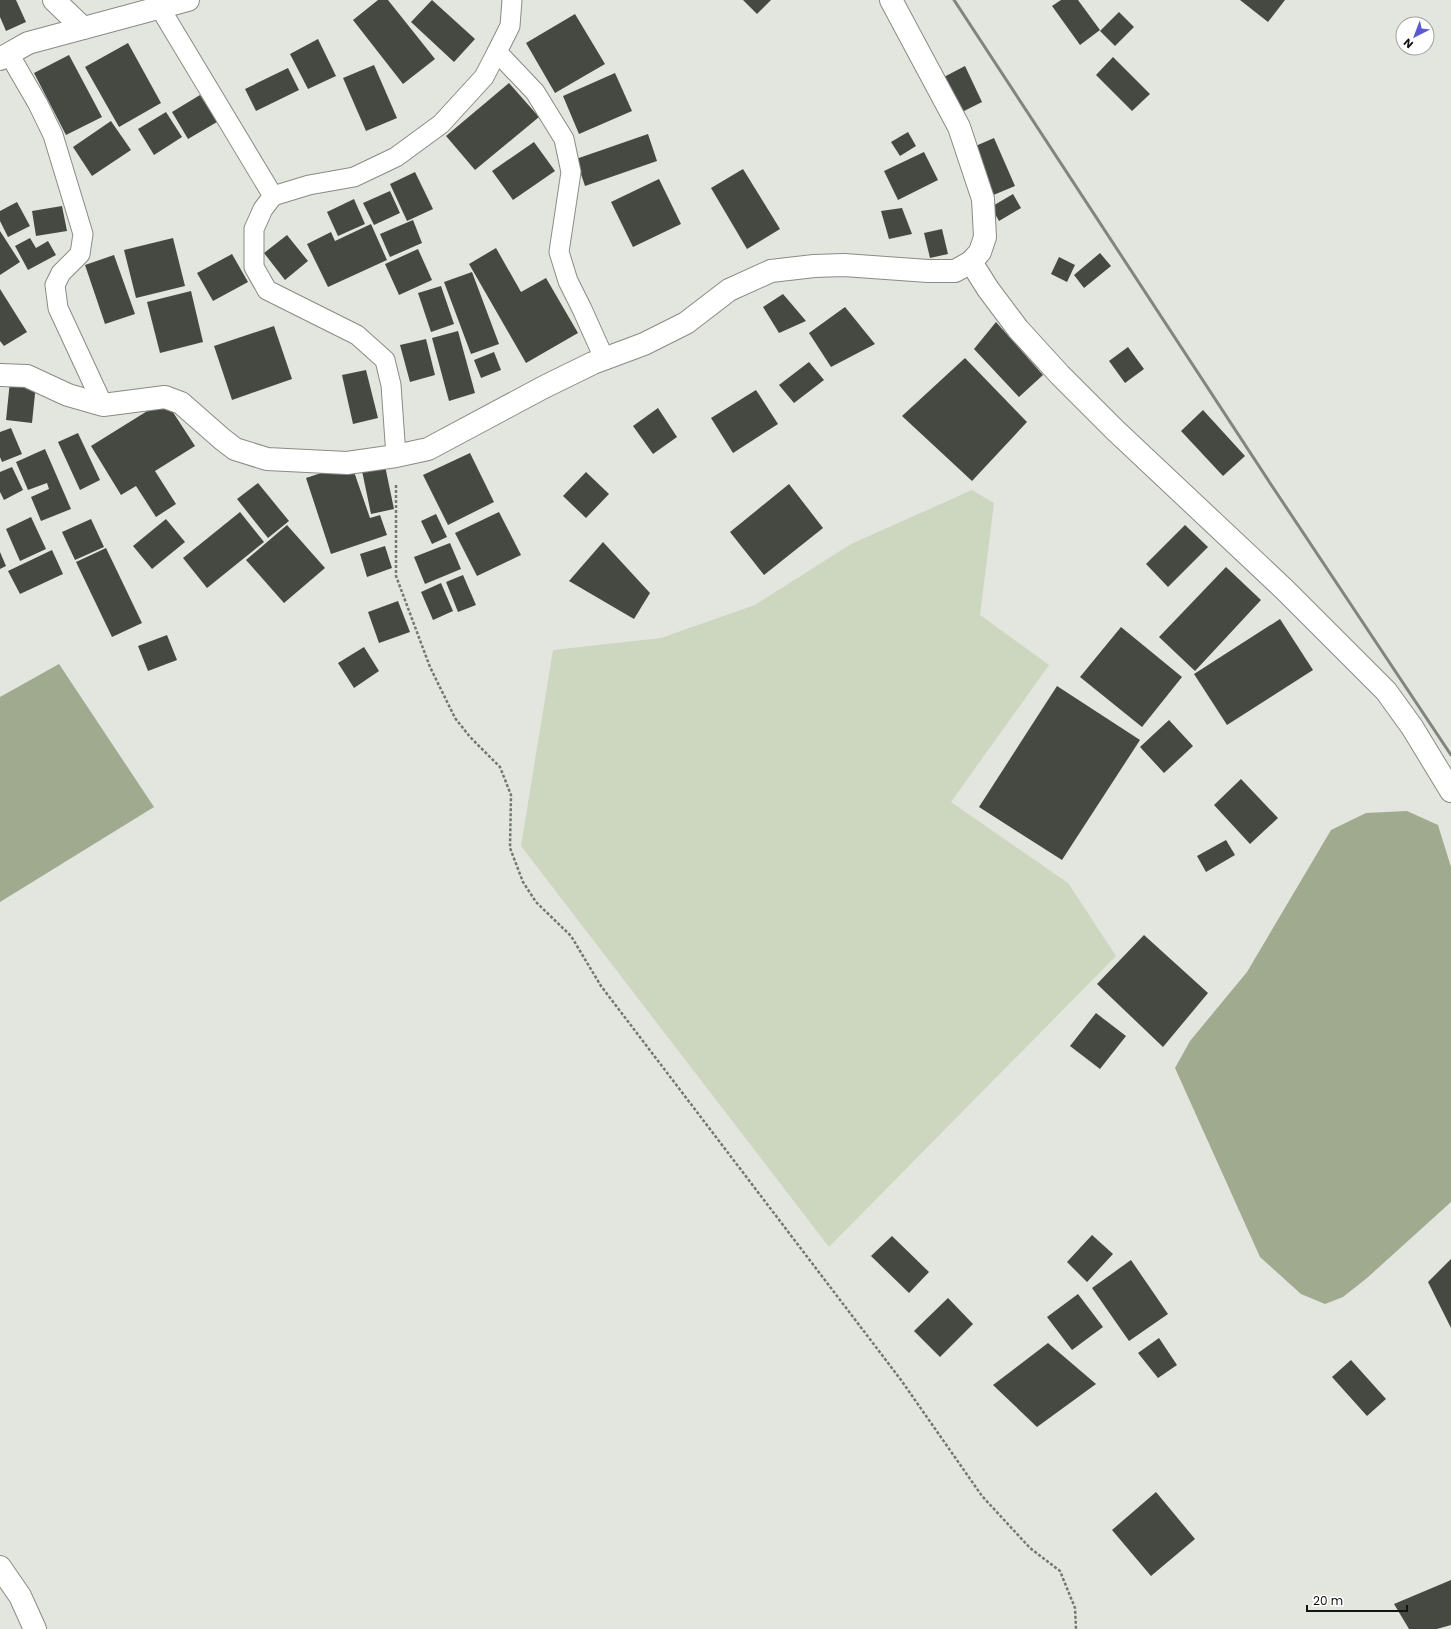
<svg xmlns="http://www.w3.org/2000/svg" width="1451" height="1629" font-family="Poppins,sans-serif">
<rect width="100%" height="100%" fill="#e3e6de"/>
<path fill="#cdd6bf" d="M972,490L994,503L980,615L1049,665L951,802L1068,883L1116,956L829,1247L521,846L553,650L661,638L755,605L851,544Z"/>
<g fill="#a0aa8e">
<path d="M59,664L154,807L0,902V697Z"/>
<path d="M1407,811L1438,825L1451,867V1202L1367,1278L1343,1297L1325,1304L1301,1294L1260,1257L1175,1068L1190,1041L1247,972L1331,830L1366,813Z"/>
</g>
<g fill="#464942">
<path d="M0,0H16L26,22L6,31L0,17Z"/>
<path d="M378,0H388L435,59L403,84L353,20Z"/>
<path d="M432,0L475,39L454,62L411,22Z"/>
<path d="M743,0H771L757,14Z"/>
<path d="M1061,0H1078L1100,30L1080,45L1052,6Z"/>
<path d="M1240,0H1285L1268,22Z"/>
<path d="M1119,12L1134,27L1115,46L1100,31Z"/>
<path d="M575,14L605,64L555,93L526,43Z"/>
<path d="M318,39L336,76L308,89L290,54Z"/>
<path d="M128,43L161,103L119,127L85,67Z"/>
<path d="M69,55L102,117L66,135L34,73Z"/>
<path d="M1113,57L1150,94L1132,111L1096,75Z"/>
<path d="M374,65L397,118L366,131L343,78Z"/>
<path d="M965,66L982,102L960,113L942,78Z"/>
<path d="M288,68L299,90L256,111L245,89Z"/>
<path d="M615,73L632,111L579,134L563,96Z"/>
<path d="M509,83L539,117L475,170L446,136Z"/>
<path d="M200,95L217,122L188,139L172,112Z"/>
<path d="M166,112L182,137L154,155L138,129Z"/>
<path d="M111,121L131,150L92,176L73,147Z"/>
<path d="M908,132L916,146L900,156L891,142Z"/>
<path d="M648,134L657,161L585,186L576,159Z"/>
<path d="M994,138L1015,186L991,196L971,148Z"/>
<path d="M534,142L555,171L513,200L492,171Z"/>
<path d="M924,152L938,180L898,200L884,171Z"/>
<path d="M743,169L780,229L747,249L711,188Z"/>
<path d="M415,172L433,209L407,221L390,184Z"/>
<path d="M659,179L681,224L633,247L611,202Z"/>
<path d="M390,191L400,213L374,225L363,203Z"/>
<path d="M1013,194L1021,208L999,221L991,207Z"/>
<path d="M354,199L365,224L338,236L327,212Z"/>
<path d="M17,202L30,226L8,237L0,221V211Z"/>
<path d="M62,206L67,231L36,236L32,211Z"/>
<path d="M902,208L912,234L889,239L881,211Z"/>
<path d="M413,220L422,243L390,257L380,234Z"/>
<path d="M371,224L387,260L328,287L307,244L331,232L335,241Z"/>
<path d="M942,229L948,254L930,258L924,233Z"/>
<path d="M0,231L20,262L0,275Z"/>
<path d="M287,235L308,261L285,280L264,253Z"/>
<path d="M30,238L36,248L48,241L56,255L28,270L15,246Z"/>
<path d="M173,238L185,286L136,298L124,250Z"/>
<path d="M496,248L521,292L546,278L578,333L526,363L469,264Z"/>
<path d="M418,249L432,280L399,295L385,264Z"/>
<path d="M1100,253L1111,266L1084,288L1074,275Z"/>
<path d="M232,254L248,282L213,301L197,273Z"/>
<path d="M114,255L135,314L105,324L85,265Z"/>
<path d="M1059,257L1075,265L1067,282L1051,274Z"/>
<path d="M472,272L499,344L471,354L444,282Z"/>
<path d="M441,286L454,324L431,332L418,293Z"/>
<path d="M0,289L27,332L4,346L0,341Z"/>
<path d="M191,291L203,342L160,353L147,302Z"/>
<path d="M783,294L806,321L779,333L763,307Z"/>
<path d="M845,307L875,344L831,367L809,333Z"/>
<path d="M996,322L1043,375L1019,397L974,349Z"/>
<path d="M274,326L292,379L232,400L214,346Z"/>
<path d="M458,331L475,393L449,401L432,338Z"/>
<path d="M426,339L435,375L410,382L400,345Z"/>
<path d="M1128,347L1144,369L1125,383L1109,361Z"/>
<path d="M494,352L501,370L481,378L474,360Z"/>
<path d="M965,358L1027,422L972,481L902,416Z"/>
<path d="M809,362L824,380L794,403L779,385Z"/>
<path d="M366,370L378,418L353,424L342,375Z"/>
<path d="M10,381L36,384L32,423L6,420Z"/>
<path d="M756,390L778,424L733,453L711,418Z"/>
<path d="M165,400L195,446L155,471L176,504L156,517L136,486L121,495L91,446Z"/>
<path d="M658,408L677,437L653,454L633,426Z"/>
<path d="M1203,410L1245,456L1223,476L1181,431Z"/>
<path d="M11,428L22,454L2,462L0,457V432Z"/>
<path d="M78,433L100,480L80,490L58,442Z"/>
<path d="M45,449L71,509L41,521L31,497L49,489L47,483L28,490L16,462Z"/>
<path d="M470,453L494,502L448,525L423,475Z"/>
<path d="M384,461L394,509L371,514L361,466Z"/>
<path d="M351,463L370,518L380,515L387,535L331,554L306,478Z"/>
<path d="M12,467L23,490L4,500L0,492V472Z"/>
<path d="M586,472L609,494L586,518L563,496Z"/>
<path d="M258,483L289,521L268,538L237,499Z"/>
<path d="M789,484L823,528L764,575L730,532Z"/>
<path d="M240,512L264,542L207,588L183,558Z"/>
<path d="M499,512L521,555L477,576L455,533Z"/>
<path d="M436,514L447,537L432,544L421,521Z"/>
<path d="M31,517L46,549L20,561L6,529Z"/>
<path d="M91,519L104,547L75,560L62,532Z"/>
<path d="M166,519L185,542L152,569L133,546Z"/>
<path d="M287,525L325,568L284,603L246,560Z"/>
<path d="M1185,525L1208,547L1168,587L1146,564Z"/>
<path d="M603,542L650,593L634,619L569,581Z"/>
<path d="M450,543L461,569L425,584L414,557Z"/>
<path d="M385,546L392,568L367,577L360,554Z"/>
<path d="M106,548L142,623L112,637L76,562Z"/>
<path d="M52,550L63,574L20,594L8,571Z"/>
<path d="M0,552L6,566L0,569Z"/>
<path d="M1226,567L1261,600L1195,671L1159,637Z"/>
<path d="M463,575L476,605L458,612L446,582Z"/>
<path d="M441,583L453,611L433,620L421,592Z"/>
<path d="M398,601L410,632L379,643L368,612Z"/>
<path d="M1280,619L1313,670L1227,725L1194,674Z"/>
<path d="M1121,627L1182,677L1142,727L1080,677Z"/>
<path d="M167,635L177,660L148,671L138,646Z"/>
<path d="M364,647L379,671L354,688L338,663Z"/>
<path d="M1057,686L1140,740L1062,860L979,807Z"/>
<path d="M1169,720L1193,746L1164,773L1140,747Z"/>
<path d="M1241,779L1278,818L1250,844L1214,805Z"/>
<path d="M1226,840L1235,855L1206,872L1197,856Z"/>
<path d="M1144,935L1208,993L1163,1047L1097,984Z"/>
<path d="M1096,1013L1126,1036L1100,1069L1070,1046Z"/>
<path d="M1092,1235L1113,1254L1087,1282L1067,1262Z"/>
<path d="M892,1236L929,1272L909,1293L871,1256Z"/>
<path d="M1451,1259V1328L1428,1282Z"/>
<path d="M1131,1260L1168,1314L1129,1341L1092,1288Z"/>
<path d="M1078,1294L1103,1327L1072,1350L1047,1317Z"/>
<path d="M948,1298L973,1324L940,1357L914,1331Z"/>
<path d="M1159,1338L1177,1365L1158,1378L1138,1353Z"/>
<path d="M1048,1343L1096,1384L1037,1427L993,1385Z"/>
<path d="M1351,1360L1386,1399L1367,1416L1332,1377Z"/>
<path d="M1156,1492L1195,1539L1151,1576L1112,1530Z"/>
<path d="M1451,1580V1625L1437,1629H1409L1394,1604Z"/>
</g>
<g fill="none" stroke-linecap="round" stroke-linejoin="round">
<g stroke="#898b84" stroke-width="21">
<g id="service">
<path d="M160,8L273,196L263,209L254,229V267L267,290L357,335L385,360L391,385L396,456"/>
<path d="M497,52L510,26L512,0"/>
<path d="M9,54L38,104L53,135L83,234L80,254L61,273L55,285L58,308L103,405"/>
<path d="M273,196L309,185L354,177L396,157L441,124L484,77L497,52L535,92L564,139L571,172L559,252L568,281L582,309L604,358"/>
</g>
</g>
<g stroke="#898b84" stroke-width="24">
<g id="minor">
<path d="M54,0L83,28"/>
<path d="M0,59L28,43L188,0"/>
<path d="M971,262L988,289L1018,329L1060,375L1115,430L1284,589L1386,691L1412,727L1451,791"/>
<path d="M0,375L27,376L68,395L103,405L165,397L181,403L222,439L235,449L267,459L347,463L396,456L428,449L544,387L593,363L644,344L686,323L729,290L771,271L814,266L844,265L928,271H955L971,262L980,252L985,237L983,199L959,127L891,0"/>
<path d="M0,1567L20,1596L35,1629"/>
</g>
</g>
<path stroke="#747670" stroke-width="2.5" stroke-dasharray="3 2" stroke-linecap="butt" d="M396,485V576L430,667L455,718L470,737L500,767L511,795L510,848L523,882L536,902L571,936L601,986L901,1380L982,1496L1030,1548L1060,1571L1075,1608L1076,1629"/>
<use href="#service" stroke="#fff" stroke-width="19"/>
<use href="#minor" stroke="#fff" stroke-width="22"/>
<path stroke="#82847f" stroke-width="3" d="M954,0L1274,489L1451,755"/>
</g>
<g transform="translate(1415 36) rotate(222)"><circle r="19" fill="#ffffff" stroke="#a1a1a0"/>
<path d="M0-3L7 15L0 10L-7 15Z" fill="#595ad2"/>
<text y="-6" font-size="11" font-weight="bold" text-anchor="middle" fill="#131411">N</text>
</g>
<path d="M1307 1605v6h100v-6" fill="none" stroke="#131411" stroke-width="2"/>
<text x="1313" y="1605" font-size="12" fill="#131411" stroke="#ffffff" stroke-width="3" paint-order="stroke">20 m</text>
</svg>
